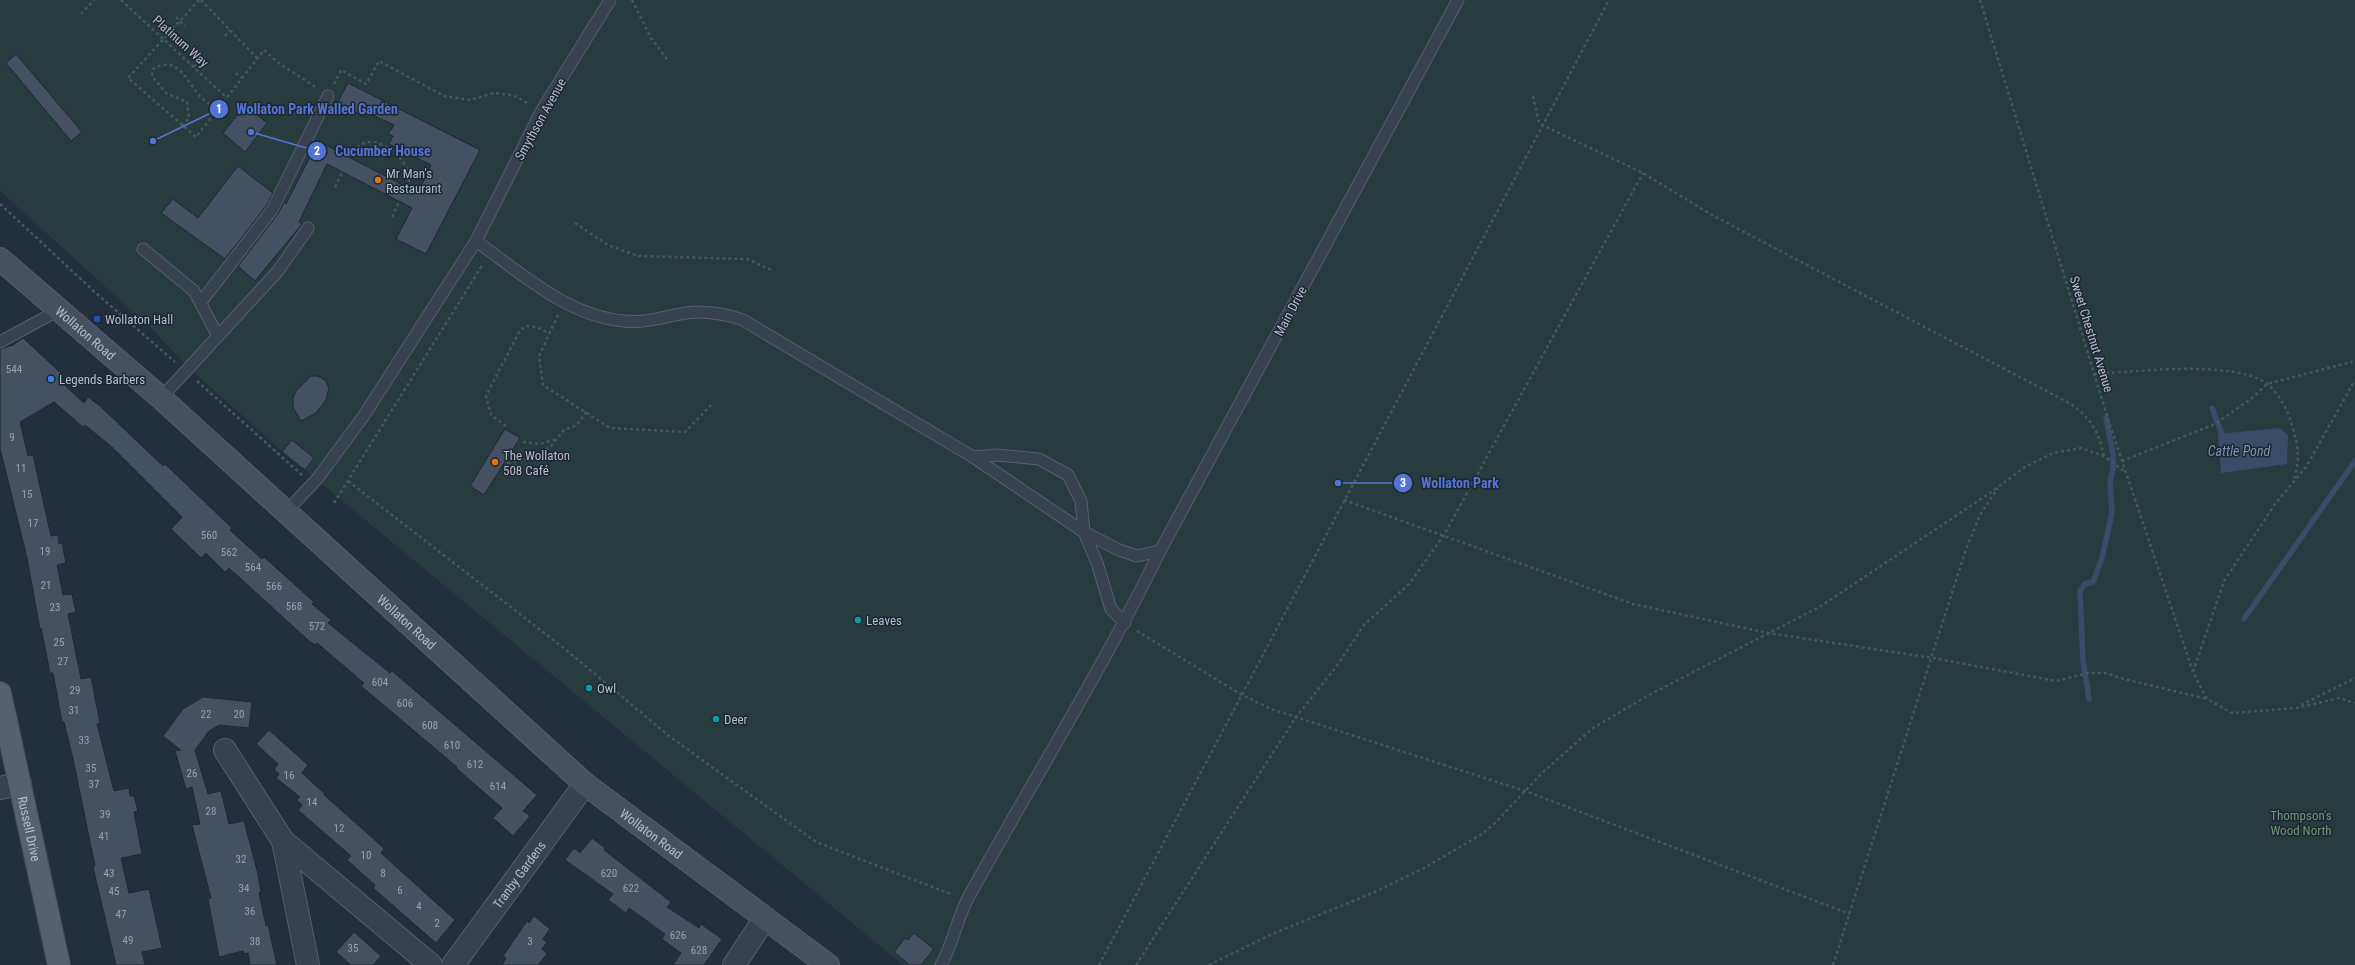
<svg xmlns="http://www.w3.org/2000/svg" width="2355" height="965" font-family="'Roboto Condensed',sans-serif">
<rect width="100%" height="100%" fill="#242f3e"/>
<path fill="#263c3f" d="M0,0H2355V965H903L283,452L189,368L152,329L0,191Z"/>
<path fill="#394c67" d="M2279,428L2288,435L2287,464L2221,473L2218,434Z"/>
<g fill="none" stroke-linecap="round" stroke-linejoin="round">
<g stroke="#394c67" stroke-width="5.5">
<path d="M2212,408L2222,434"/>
<path d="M2244,619L2355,461"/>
<path d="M2087,683L2089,699L2083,660L2080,591L2085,584L2093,582L2102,558L2112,513L2110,481L2113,470V454L2106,418"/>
</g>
</g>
<g fill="#455162" stroke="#1f2835">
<path d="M16,54L82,132L71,141L6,63Z"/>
<path d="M348,83L480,150L426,254L396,239L412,208L327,164L299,222L302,224L255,281L238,266L278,214L284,202L286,204L318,141L418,193L431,165L389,144L393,136L388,134L394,125L366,112L364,117L350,109L347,116L333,111Z"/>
<path d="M245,105L267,123L245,152L223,133Z"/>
<path d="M238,166L273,193L266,206L225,259L161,213L173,199L198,218Z"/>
<path d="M23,338L64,376L60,381L84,403L88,397L100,406L163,466L165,464L232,528L230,530L243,542L262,559L264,557L314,602L312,604L331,620L328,623L390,673L392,671L537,795L523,811L530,816L513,836L493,818L502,808L456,768L457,767L361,686L364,683L317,643L315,645L308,640L229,568L225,572L206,553L201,558L171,529L182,517L112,447L85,425L83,427L54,402L20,422L28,456L33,455L51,536L58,535L59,544L62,543L66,563L57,565L63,595L72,594L76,612L68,614L81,679L91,677L100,723L97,724L114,791L129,788L130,796H134L138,811L134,812L142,854L121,858L129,893L149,889L162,948L142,952L145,965H116L93,867L95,866L73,759L64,722H62L53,673H50L41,628L40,629L27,558L0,448V349L13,345Z"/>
<path d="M311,376H318L325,380L329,388L326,400L316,413L301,421L293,407V398L296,391Z"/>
<path d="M505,429L520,438L484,495L470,486Z"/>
<path d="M292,440L314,458L305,470L282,452Z"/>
<path d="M203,697L252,702L249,728L219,725L209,731L195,750L208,794L221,791L229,824L244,821L258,874L261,892L259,893L266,926L268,925L277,965H250L248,953L244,954L243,951L219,957L208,899L211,898L192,825L200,824L192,787L186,789L175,751L181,750L163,736L183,709Z"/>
<path d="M269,730L308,765L302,773L325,794L324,795L376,841L384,849L381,853L455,920L436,943L373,888L375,885L347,860L351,856L298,810L302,805L297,800L300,797L276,778L279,774L274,770L278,764L256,744Z"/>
<path d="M592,838L605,848L604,850L671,902L667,907L699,928L701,924L722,939L704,965H673L681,953L662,939L665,934L629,908L626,913L608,900L613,894L565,860L574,848L580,853Z"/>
<path d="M534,916L550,929L543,939L547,942L542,949L547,954L538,965H502L506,958L503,956L527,921L529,923Z"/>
<path d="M354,932L381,956L373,965H351L336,952Z"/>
<path d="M914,933L934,949L921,965H910L894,952L905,938L908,940Z"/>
</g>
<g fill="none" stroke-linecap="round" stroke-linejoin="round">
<g stroke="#565f6c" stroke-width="13">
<g id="lane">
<path d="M476,241C521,273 567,316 624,321C651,324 672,313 696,312C712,312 729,315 743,320L973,457L1084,532L1097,563L1111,609L1125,623"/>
<path d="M143,249L194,291L218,336"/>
<path d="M201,302L272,210L328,96"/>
<path d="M0,342L59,310"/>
<path d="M161,398L278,271L308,228"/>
<path d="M973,457L997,455L1039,459L1068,475L1081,501L1084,532L1119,550L1137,556L1160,551"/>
<path d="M285,513L317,479L363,417L476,241L542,110L610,0"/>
<path d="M941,965C953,944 957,919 968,898C1032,782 1102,670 1160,551L1458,0"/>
</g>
</g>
<g stroke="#565f6c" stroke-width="24">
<g id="street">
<path d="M225,750L283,841"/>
<path d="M0,788L20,783"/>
<path d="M308,965L283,841L431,965"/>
<path id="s1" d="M453,965L585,784"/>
<path d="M734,965L765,918"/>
</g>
</g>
<g stroke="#565f6c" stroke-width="24">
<g id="secondary">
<path id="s2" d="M0,259L161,398L585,784L828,965"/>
</g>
</g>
<g stroke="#414a57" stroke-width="24">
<g id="primary">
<path id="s3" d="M0,693L59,965"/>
</g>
</g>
<g stroke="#44595c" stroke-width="2.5" stroke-dasharray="3 3" stroke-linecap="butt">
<path d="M121,0L226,97"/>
<path d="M199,0L128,78L196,137L264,50L277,62L317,88"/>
<path d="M201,0L257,58"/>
<path d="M632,0L651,38L669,62"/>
<path d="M1980,0L2107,416L2193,672L2207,699L2232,713L2297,708L2339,698L2355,703"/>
<path d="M81,14L94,0"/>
<path d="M176,17L185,26"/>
<path d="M225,36L230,30"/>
<path d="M194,67L199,61"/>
<path d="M236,73L241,78"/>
<path d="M334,84L341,70L366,84L379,61L444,96L470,100L494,93L512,95L530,104"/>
<path d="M1533,96L1539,123L1542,125L1643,173L1712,215L2071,404C2092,420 2098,430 2104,456"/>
<path d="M182,126L189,118L187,102L166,93L152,76L153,69C177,55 186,79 198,94C203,100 211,105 217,109"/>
<path d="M350,157C353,153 356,148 360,145C379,132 418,165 407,187"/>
<path d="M335,187L342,173"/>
<path d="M0,204L97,294L175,362"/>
<path d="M392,217L399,202"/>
<path d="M575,223L608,245L638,256L747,259L771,270"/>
<path d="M558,315L539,356L543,385L610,428L685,432L713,403"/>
<path d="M2094,374C2134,372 2235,359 2267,384C2279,393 2288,411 2292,425C2298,446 2301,460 2293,481"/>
<path d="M197,381L302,475"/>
<path d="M506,426L491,415L486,396L520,330L526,326L536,327L549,333"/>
<path d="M523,442L540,444L556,439"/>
<path d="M2122,461L2215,424L2251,399L2267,384L2355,361"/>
<path d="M507,463L534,458L551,446L564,430L577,425L586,412"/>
<path d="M348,481L565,649L669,736L816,842L953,895"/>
<path d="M1344,500L1633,604L1768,633L1933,658L2056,681L2088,673H2107L2120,678L2207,699"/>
<path d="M334,503L483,264"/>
<path d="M1137,631L1242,695L1271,709L1525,791L1850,914"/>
<path d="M2193,672L2224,581L2275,504L2306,467L2355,380"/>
<path d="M2301,705L2355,678"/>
<path d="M1099,965L1609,0"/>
<path d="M1136,965L1296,717L1336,667L1364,625L1409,584L1444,535L1643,173"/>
<path d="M1209,965L1270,935L1375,892L1424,868L1482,834L1497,821L1542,773L1593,728L1649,695L1821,606L1990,493L2025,467L2053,453L2081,448L2104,456L2125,472"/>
<path d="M1833,965L1966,549L1980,515L1998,488"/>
</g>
<use href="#lane" stroke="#38414e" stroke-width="11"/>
<use href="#street" stroke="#38414e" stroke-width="22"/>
<use href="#secondary" stroke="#465061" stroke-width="22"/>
<use href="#primary" stroke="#56606e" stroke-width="22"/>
</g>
<g fill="#e8710a" stroke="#1d2633" stroke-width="1.5">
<circle cx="378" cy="180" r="4"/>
<circle cx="495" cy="462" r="4"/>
</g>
<rect fill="#1a4fb4" stroke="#1d2633" stroke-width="1.5" x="93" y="315" width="8" height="8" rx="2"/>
<circle fill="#3f7fe0" stroke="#1d2633" stroke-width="1.5" cx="51" cy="379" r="4"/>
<g fill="#0f9aa8" stroke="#1d2633" stroke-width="1.5">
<circle cx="858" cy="620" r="4"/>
<circle cx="589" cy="688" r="4"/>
<circle cx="716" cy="719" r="4"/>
</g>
<g text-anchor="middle" stroke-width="3" stroke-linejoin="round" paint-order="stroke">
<g font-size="11" fill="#98a1af">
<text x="14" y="373">544</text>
<text x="12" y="441">9</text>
<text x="21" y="472">11</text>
<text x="27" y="498">15</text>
<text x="33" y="527">17</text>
<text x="209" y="539">560</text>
<text x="45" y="555">19</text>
<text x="229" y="556">562</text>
<text x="253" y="571">564</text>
<text x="46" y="589">21</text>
<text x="274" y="590">566</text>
<text x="294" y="610">568</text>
<text x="55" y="611">23</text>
<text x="317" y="630">572</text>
<text x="59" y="646">25</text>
<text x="63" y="665">27</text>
<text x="380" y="686">604</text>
<text x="75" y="694">29</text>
<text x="405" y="707">606</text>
<text x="74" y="714">31</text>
<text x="206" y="718">22</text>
<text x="239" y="718">20</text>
<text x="430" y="729">608</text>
<text x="84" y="744">33</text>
<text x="452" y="749">610</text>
<text x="475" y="768">612</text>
<text x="91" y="772">35</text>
<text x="192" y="777">26</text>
<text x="289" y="779">16</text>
<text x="94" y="788">37</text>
<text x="498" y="790">614</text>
<text x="312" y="806">14</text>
<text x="211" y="815">28</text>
<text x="105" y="818">39</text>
<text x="339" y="832">12</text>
<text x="104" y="840">41</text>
<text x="366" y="859">10</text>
<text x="241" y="863">32</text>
<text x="109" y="877">43</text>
<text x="383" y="877">8</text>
<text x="609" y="877">620</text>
<text x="244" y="892">34</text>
<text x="631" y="892">622</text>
<text x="400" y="894">6</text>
<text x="114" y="895">45</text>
<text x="419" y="910">4</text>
<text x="250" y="915">36</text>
<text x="121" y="918">47</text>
<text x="437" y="927">2</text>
<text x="678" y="939">626</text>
<text x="128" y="944">49</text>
<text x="255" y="945">38</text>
<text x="530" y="945">3</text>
<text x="353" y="952">35</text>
<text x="699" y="954">628</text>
</g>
<g font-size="13" fill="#b4bcc9" stroke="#1d2633">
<text transform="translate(181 41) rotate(42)" y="5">Platinum Way</text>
<text transform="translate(540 119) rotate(-61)" y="5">Smythson Avenue</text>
<text transform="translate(1290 311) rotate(-62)" y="5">Main Drive</text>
<text dy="5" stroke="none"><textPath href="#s2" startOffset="113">Wollaton Road</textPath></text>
<text transform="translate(2092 334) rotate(73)" y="5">Sweet Chestnut Avenue</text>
<text dy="5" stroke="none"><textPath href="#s2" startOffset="545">Wollaton Road</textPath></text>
<text dy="5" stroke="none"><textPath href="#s3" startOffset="139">Russell Drive</textPath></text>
<text dy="5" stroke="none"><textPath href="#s2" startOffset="869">Wollaton Road</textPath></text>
<text dy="5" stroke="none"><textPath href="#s1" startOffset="112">Tranby Gardens</textPath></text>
</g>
<g font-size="13" fill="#b4bcc9" stroke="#1d2633" text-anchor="start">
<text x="386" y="178">Mr Man's<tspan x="386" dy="15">Restaurant</tspan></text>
<text x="105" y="324">Wollaton Hall</text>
<text x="59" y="384">Legends Barbers</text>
<text x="503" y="460">The Wollaton<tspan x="503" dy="15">508 Café</tspan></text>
<text x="866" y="625">Leaves</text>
<text x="597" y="693">Owl</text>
<text x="724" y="724">Deer</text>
</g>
<g font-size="13" fill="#6b9a76" stroke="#1d2633">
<text x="2301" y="820">Thompson's<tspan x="2301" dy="15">Wood North</tspan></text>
</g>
<g font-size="14" font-style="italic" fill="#7c92b1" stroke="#1d2633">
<text x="2239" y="456">Cattle Pond</text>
</g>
</g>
<path fill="none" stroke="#5274d3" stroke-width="1.5" d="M153 141L219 109M251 132L317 151M1338 483L1403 483"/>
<g fill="#5274d3" stroke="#1d2633" stroke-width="1.5">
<circle cx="153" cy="141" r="4"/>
<circle cx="251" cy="132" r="4"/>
<circle cx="1338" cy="483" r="4"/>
<circle cx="219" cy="109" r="10"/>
<circle cx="317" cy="151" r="10"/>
<circle cx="1403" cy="483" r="10"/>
</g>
<g font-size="12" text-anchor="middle" font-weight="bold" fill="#fff">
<text x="219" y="113">1</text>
<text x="317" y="155">2</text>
<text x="1403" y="487">3</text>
</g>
<g font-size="14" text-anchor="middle" font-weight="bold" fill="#5274d3" stroke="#1d2633" stroke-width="3" stroke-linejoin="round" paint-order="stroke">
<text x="317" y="114">Wollaton Park Walled Garden</text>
<text x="383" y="156">Cucumber House</text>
<text x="1460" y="488">Wollaton Park</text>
</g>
</svg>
